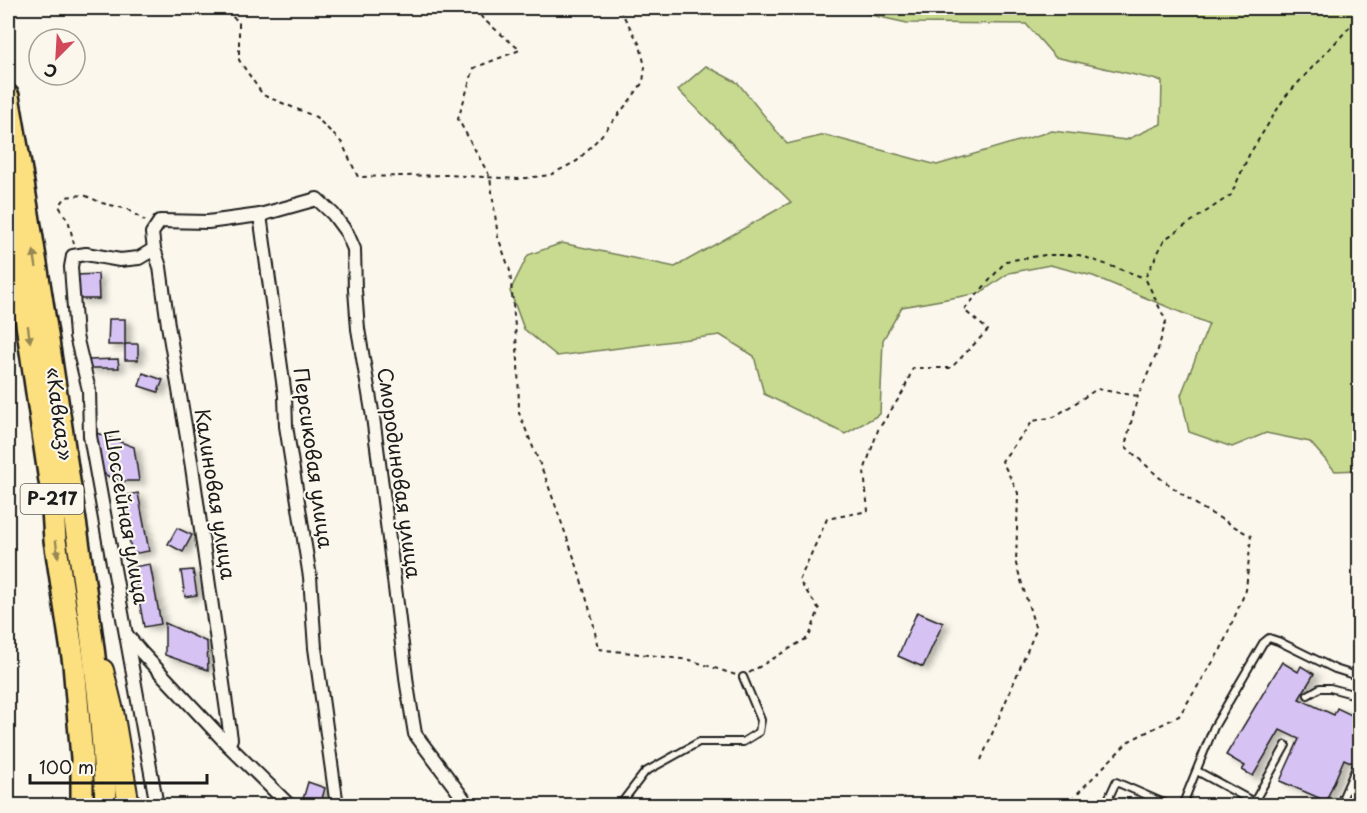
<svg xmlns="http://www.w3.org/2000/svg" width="1367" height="813" font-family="'Playpen Sans',sans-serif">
<defs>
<filter id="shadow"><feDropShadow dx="6" dy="3.5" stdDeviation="3" flood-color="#0004"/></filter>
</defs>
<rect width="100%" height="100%" fill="#fbf7ec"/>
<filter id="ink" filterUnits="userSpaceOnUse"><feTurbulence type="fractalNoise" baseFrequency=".0167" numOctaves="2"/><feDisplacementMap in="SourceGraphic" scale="12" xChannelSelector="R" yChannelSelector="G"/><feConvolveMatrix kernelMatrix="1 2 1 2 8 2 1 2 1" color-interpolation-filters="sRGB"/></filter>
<g filter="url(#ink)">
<path fill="#c7da8f" stroke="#727b56" stroke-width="1.5" d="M856,8H1359V470L1335,471L1310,442L1266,433L1232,447L1189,432L1181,395L1209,324L1093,276L1050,265L1009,273L980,293L902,307L883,340L880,414L845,434L764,394L754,356L720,335L557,356L524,329L510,291L528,255L562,243L675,267L791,202L678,90L706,66L738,83L787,144L825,135L937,165L1052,131L1126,140L1161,124L1162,81L1055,57L1026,24L907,23L871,15Z"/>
<g fill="#d6c2f3" stroke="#1c1c1c" stroke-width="1.5" filter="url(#shadow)">
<path d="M98,274L99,299H78L76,275Z"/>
<path d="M109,319H125V345H108Z"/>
<rect x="125" y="344" width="13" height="16"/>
<path d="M118,359L119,368H88V360Z"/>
<path d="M143,373L163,380L158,392L139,386Z"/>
<path d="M94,432L134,447L139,481H122L111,478L100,471Z"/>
<path d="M138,493L149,551L132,554L121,496Z"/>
<path d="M177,528L192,535L183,552L168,544Z"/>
<path d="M150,564L161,624L144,627L133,567Z"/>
<path d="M193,570L197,595L185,597L181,571Z"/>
<path d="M917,612L943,623L923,667L898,656Z"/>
<path d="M165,623L207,642L208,670L165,655Z"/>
<path d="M1282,662L1298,672L1301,666L1314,674L1299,699L1334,715L1337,708L1360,719L1357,726L1360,727V746L1353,763L1344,759L1326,801L1280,781L1299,739L1280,730L1253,776L1242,770L1245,766L1226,755Z"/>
<path d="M308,782L325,788L320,806H301Z"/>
<path d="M1135,798L1153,806H1131Z"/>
</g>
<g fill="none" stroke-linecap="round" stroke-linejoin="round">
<g stroke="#1c1c1c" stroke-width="10">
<g id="service">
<path d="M1308,695L1320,688H1330L1360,696"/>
<path d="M1197,771L1261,806"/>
<path d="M1254,802L1286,745"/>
<path d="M619,806L645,772L699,742H743L759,732L761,720L743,677"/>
<path d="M1105,806L1116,782L1164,803"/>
<path d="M1182,806L1214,727L1263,643L1269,638L1278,641L1335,669L1360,677"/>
<path d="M1339,806L1358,763L1360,764"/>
</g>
</g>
<g stroke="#1c1c1c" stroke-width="16">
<g id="minor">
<path d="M260,215L317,199L333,214L347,233L354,249L355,290L358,329L373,417L389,539L407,685L415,734L469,806"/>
<path d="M154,249L139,258L120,260L86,254L73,256L71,267L76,336L89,390L90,436L157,806"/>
<path d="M127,635L142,653L228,745L290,806"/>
<path d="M228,745L231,739L192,467L168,325L160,267L154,249L152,233L160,221L208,222L260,215L285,396L286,426L310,577L315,648L337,806"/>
</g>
</g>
<g stroke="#1c1c1c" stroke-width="24">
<path id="primary" d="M103,670L113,711L129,806"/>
</g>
<g stroke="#1c1c1c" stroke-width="26">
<g id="trunk">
<path d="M8,96C31,224 50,352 69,481C85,589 103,697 106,806"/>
<path d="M8,194L52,495L55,540L74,664L82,758V806"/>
</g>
</g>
<g stroke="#1c1c1c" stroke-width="2" stroke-dasharray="4.5 4.5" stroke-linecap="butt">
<path d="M217,8L239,21V60L263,95L316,117L342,143L358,177L447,175L518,179L550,175L577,161L600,137L631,99L643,82L645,67L640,45L619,8"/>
<path d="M475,8L483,19L520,50L474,68L458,119L490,177L498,237L510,271L518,360L519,413L546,479L577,566L593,621L598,649L690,660L736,675"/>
<path d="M74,244L69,223L59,206L66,197L84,195L102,203L127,209L145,221"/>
<path d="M749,673L809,637L819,609L799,581L827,519L868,511L864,471L878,430L903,392L913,368H951L988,330L964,310L1006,261L1045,255H1079L1145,278"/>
<path d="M981,760L1036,630L1016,564L1018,493L1002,461L1033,421L1054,417L1097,389L1138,396L1157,353L1166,321L1145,278L1165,239L1231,195L1249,155L1285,97L1359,17L1357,8"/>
<path d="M1065,806L1129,741L1179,716L1221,649L1246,590L1251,536L1200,507L1160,478L1125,446L1138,396"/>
</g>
<use href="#service" stroke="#fbf7ec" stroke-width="6"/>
<use href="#minor" stroke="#fbf7ec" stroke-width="12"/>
<use href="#primary" stroke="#fce080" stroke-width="20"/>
<use href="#trunk" stroke="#fce080" stroke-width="21"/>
</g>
<defs><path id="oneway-solid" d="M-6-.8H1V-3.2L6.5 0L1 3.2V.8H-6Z" transform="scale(1.5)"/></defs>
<g fill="#978853">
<use href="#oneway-solid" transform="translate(35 259) rotate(-99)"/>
<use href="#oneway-solid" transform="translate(29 334) rotate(82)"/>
<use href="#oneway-solid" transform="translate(57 549) rotate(82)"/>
</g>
</g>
<g text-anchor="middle" stroke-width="4.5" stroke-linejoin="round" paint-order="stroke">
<rect fill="#fbf7ec" stroke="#5f5e5a" stroke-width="1.5" x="20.5" y="484" width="63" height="30" rx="4.5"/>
<g font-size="18" font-weight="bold" fill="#1c1c1c">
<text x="52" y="505">Р-217</text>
</g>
<g font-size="20" fill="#1c1c1c" stroke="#fbf7ec">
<text transform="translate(59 414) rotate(82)" y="7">«Кавказ»</text>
<text transform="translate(313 458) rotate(82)" y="7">Персиковая улица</text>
<text transform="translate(399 473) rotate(82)" y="7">Смородиновая улица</text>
<text transform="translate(215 494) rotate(81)" y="7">Калиновая улица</text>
<text transform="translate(126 517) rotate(80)" y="7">Шоссейная улица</text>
</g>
</g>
<rect width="1367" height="813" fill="none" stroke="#fbf7ec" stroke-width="30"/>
<rect x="15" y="15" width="1337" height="783" fill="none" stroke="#1c1c1c" stroke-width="2" filter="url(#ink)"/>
<g transform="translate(57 57) rotate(204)"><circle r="28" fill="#fbf7ec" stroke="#a29f99" stroke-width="1.5"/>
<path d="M0-4.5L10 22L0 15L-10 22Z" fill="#d1495b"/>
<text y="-9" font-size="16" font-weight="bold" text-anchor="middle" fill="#1c1c1c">С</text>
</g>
<path d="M30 774v9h177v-9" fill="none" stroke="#1c1c1c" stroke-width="3"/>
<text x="39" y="774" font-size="18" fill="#1c1c1c" stroke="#fbf7ec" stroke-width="4.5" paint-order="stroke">100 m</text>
</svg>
